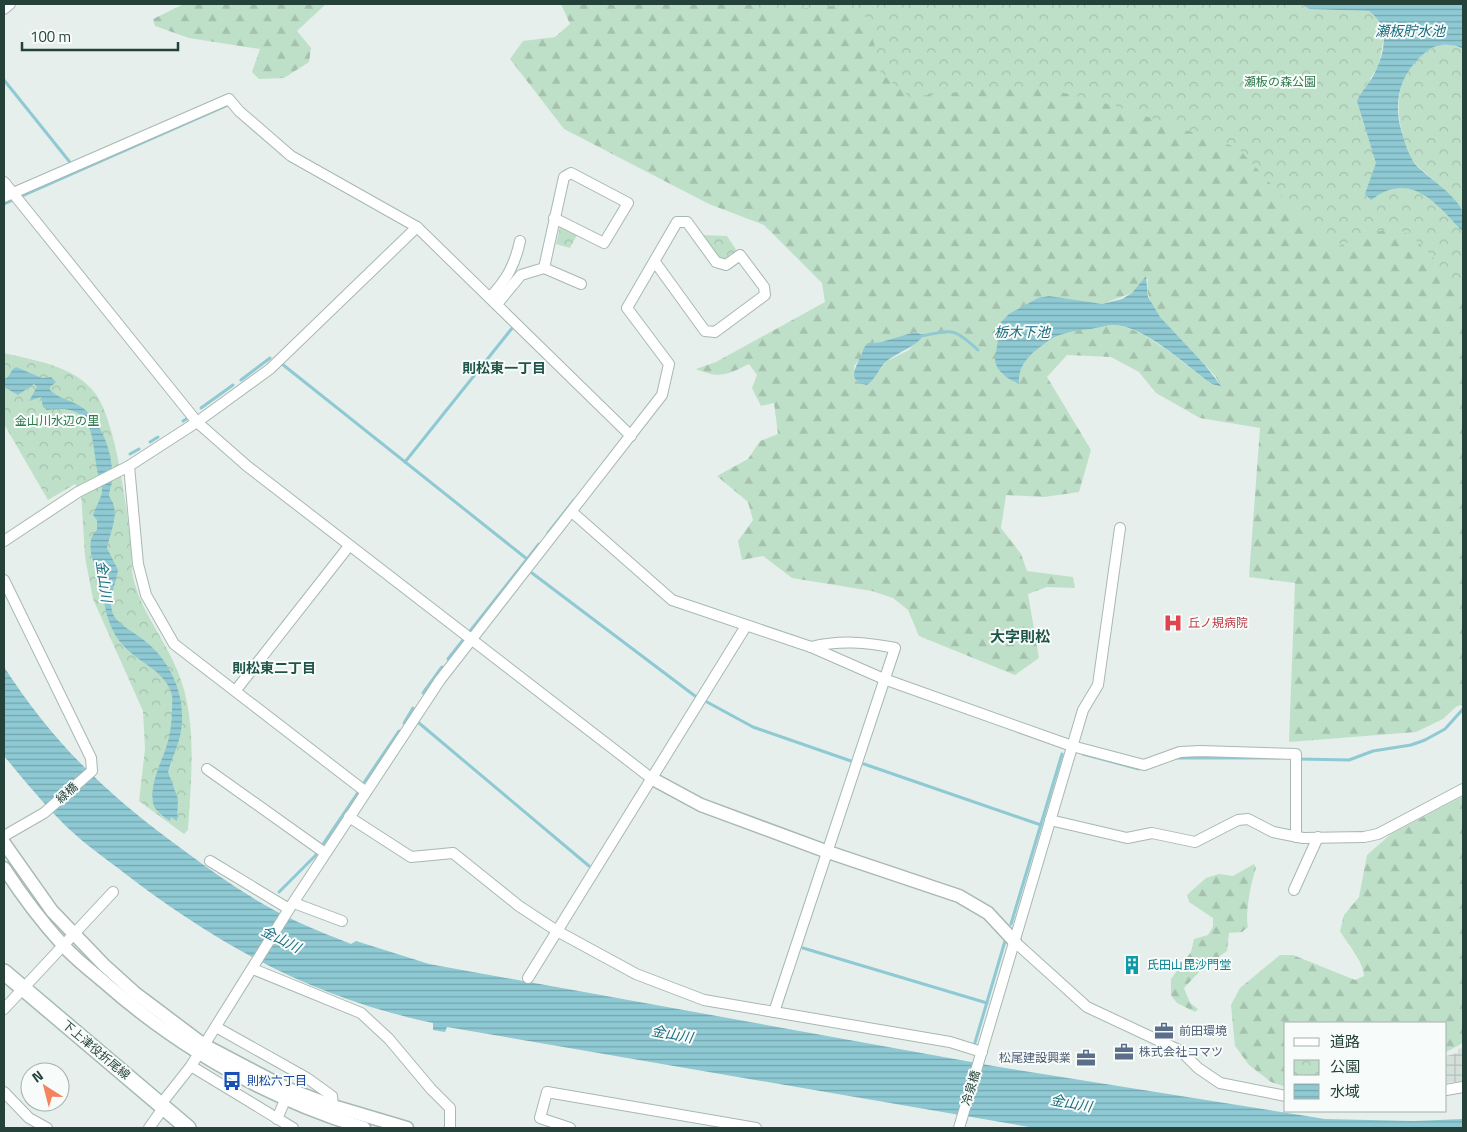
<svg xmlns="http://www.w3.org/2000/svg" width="1467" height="1132" font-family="'Titillium Web','Noto Sans JP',sans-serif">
<defs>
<pattern id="industrial-grid" width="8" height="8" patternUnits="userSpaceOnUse" patternTransform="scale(1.25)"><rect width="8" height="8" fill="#d4dfda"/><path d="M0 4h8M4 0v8" fill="none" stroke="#b6c1bc"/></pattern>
<pattern id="forest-firs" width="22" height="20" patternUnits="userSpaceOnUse" patternTransform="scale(1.25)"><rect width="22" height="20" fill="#bfe0c8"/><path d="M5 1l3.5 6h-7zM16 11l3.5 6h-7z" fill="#a4c1ad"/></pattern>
<pattern id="park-crowns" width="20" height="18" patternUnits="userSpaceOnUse" patternTransform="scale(1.25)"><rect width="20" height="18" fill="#bfe0c8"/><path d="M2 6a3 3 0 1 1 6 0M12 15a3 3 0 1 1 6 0" fill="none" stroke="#a4c1ad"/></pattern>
<pattern id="water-rules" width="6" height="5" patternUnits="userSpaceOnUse" patternTransform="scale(1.25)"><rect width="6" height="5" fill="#8ec9d4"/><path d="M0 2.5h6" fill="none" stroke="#74a5ad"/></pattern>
</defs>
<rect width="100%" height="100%" fill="#e6efeb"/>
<path fill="url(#industrial-grid)" d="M1463,1048V1081L1446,1083V1056L1458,1053V1049Z"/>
<g fill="url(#forest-firs)" fill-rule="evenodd">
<path d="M184,4H326L297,31L311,48L309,62L284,78L259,79L252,72L260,49L189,38L155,26L153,19Z"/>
<path d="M561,4H1301L1371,80L1435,202L1463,232V705L1457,706L1443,719L1416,732L1289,742L1295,583L1249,577L1260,428L1200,418L1156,393L1139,372L1111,357L1067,355L1047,377L1091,450L1079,492L1044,497L1006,495L1001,528L1021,554L1027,571L1073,577L1075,588L1047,587L1028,594L1039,658L1015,675L919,636L908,610L893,598L872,591L792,578L763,556L742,560L738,541L753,520L748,502L717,476L748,459L760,441L778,434L774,403L761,406L752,388L757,375L749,364C727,375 720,379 696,369L716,362L825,302L822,283L764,225L709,204L564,129L510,59L523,41L555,37L570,24ZM1148,278C1141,325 1203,350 1222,387L1212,384C1185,366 1144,325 1111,325C1105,325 1098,328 1092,328C1073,330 1054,335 1039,347C1028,356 1016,367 1019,382L1016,383L1001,373L1024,307L1038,298L1102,304L1132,293ZM915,332L922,334L909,350L887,361L867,385L856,381L854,366L874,342H881Z"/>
<path d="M1463,796V1043L1446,1052V1023H1286V1087L1271,1082L1249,1065L1235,1046L1231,1005L1240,988L1280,955H1293L1355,980L1364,976C1363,960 1348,945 1340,931L1344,915L1359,897L1367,855L1391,834Z"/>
<path d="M1254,864L1256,868C1251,881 1245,914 1248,927L1242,932L1229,933L1227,951L1202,969L1184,988L1190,1003L1198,1009L1195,1012L1177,1003L1171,995V979L1191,952L1194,939L1208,935L1213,927V918L1189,902L1187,895L1206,878L1219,874L1233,876Z"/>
</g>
<g fill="url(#park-crowns)">
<path d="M751,4H1301L1309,9L1369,11L1376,16L1384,35L1379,66L1360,93L1359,111L1366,125L1376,163L1369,183L1371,200C1412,169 1436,204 1463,232V296L1431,255L1412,236L1397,229H1386L1336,247L1324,242L1238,148L1116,106L1048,89L997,88L910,97L881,73L868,18L840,5L769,12Z"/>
<path d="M1439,45H1452L1463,49V213C1453,199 1442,188 1429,176C1425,172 1419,168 1415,163C1409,156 1406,147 1404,139C1392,101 1399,61 1439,45Z"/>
<path d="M560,227L577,235L570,248L556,244Z"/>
<path d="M701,235L727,236L737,251L725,260L719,258Z"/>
<path d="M4,353C36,361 73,365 95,393C116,420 128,514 131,550C132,559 131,568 133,577C141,612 165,639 178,672C198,721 191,779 188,830L184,834L139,801L145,749L143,711L93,599L85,557L81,492L75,484L48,500L4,424Z"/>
</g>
<g fill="url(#water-rules)">
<path d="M1301,4H1463V49C1453,43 1437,43 1427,51C1399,73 1392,103 1403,136C1406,146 1409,156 1415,164C1427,177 1459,197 1463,213C1465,218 1463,227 1463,232C1437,204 1411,169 1371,200L1365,194L1376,163L1357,101C1361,92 1367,86 1372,78C1384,58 1392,27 1369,11L1309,9Z"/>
<path d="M1146,276L1148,297L1160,317L1204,364L1222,387L1212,384C1186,366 1143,323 1110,325C1104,326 1097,328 1091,329C1075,330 1056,334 1044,344C1029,355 1018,365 1019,384C1009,380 997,372 995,361L1000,323L1009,314L1038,298L1049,296L1102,304L1122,299L1132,293Z"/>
<path d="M915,332L924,335C914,348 900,351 888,360C879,367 876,379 867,385C848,382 854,370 860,358C863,352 863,347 868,343L881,342Z"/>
<path d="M16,367L42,378L51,377L56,382L50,387V390C60,400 74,400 84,409C103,424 114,457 112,480C112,486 109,490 109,496C121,512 111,529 107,548L118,570C116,585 107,598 113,614C118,625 136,633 145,641C173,663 188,701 180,736C177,749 171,760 168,772L178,799L177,821L171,817L170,821C164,817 154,810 153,803C150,784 160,765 166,748C170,736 172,722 172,710C172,704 173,697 171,691C161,668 137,662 122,644C106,625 106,607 100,584C97,569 82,543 97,530V520L93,515C94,511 103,494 102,491C102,484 98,476 97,469C91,433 94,403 47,410L43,407L41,397L29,401L37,387L34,384L18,395L4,387V379L8,377L13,369Z"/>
<path d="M4,667C57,748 109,796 186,852C221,878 258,904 298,922C315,930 334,937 351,944L356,941L429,964L999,1067L1325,1119L1414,1121L1463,1119V1128H1035L447,1027L445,1032L433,1030V1023C314,998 219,946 123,872C105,858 86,845 69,829C46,807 25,781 4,756Z"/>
</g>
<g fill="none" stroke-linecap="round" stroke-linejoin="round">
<g stroke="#8ec9d4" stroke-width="3">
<path d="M4,80L73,166"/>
<path d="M4,204L228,105"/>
<path d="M921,336C953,330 953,327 978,350"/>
<path d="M282,364L527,559"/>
<path d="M241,380L270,358"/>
<path d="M201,408L233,385"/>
<path d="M183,421L188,418"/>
<path d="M150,442L158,437"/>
<path d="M130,454L139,449"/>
<path d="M405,462L513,327"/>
<path d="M548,533L574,500"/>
<path d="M532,573L695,696"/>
<path d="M448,659L539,544"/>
<path d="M423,693L442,667"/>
<path d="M707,702L753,727L851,761"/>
<path d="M404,723L413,708"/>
<path d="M419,723L589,866"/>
<path d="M1083,754L1139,769"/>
<path d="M1177,758H1280"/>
<path d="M1299,759L1349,760L1373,751L1411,745L1425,740L1445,729L1463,709"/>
<path d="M864,764L1041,825"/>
<path d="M363,784L399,731"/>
<path d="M279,892L315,856L359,791"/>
<path d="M1011,924L1062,754"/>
<path d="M803,948L987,1003"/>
<path d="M974,1046L1005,941"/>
</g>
<g stroke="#a8b8b2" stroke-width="12">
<g id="minor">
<path d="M4,9L10,4"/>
<path d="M4,182L197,422L247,466L651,778"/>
<path d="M4,197L229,99L239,111L291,156L417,227L631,436"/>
<path d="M544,268L581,284"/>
<path d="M490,297C507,280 515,264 520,241"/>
<path d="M497,304L521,275L544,268L564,177L571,173L628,203L604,243L554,218"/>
<path d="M129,466L138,564L146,595L174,644L366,792"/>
<path d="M572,512L672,600L811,647L884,679L1072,746L1144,765L1180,752L1200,751L1296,754V837"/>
<path d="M4,541L78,492L129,466L197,422L270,369L417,227"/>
<path d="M4,580L91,758L92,771L44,813L4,836"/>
<path d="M236,690L349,546"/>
<path d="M207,769L325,853"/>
<path d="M349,817L411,857L453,853L519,906L557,931L636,974L704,1000L950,1042L982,1052"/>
<path d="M1050,820L1127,838L1152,833L1195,842L1238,820L1248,819L1273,832L1303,838L1364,837L1378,834L1463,789"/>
<path d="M210,861L289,909"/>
<path d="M1294,890L1318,837"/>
<path d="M294,903L342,921"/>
<path d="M1015,942L1087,1007L1181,1051L1198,1068L1220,1083L1286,1096"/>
<path d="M253,969L361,1013L389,1039L431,1089L450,1108V1128"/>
<path d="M528,978L746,626"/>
<path d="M4,1009L113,892"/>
<path d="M774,1012L895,648C866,642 840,640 811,647"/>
<path d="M216,1027L307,1078L332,1096L333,1106"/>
<path d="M191,1066L293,1128"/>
<path d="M1446,1090L1463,1087"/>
<path d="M4,1092L29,1118L47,1128"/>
<path d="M161,1104L191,1066L289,909L440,680L662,395L669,364L627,308L677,222H687L716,262L726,265L740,255L764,287L765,295L715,332L705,331L655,262"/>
<path d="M277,1119L285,1100"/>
<path d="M149,1128L164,1107"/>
<path d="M570,1128L540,1118L547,1092L756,1128"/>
<path d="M959,1128L1083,710L1098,685L1120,528"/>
</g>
</g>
<g stroke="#a8b8b2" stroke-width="15">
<g id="tertiary">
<path d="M651,778L701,805L828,852L959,896L988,913L1015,942"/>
<path d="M4,843L52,911L104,965L135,993L204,1045L286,1088L333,1106L407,1128"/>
<path d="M4,868C21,894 41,921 62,944C74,958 90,970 104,982C181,1050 267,1098 364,1128"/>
</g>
</g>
<g stroke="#a4bbb3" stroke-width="18">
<path id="secondary" d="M4,972L188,1128"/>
</g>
<use href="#minor" stroke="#fff" stroke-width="10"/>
<use href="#tertiary" stroke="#fff" stroke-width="12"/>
<use href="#secondary" stroke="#fff" stroke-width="15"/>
</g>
<defs>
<g id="hospital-bare" transform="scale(1.5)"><path d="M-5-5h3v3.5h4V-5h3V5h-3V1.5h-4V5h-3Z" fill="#e0444e" stroke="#f7fbf9" stroke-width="2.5" paint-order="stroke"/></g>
<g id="building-bare" transform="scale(1.5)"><path d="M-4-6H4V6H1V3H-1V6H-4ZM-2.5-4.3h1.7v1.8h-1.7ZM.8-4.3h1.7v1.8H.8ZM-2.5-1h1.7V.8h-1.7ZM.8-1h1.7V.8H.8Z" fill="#0f9aa8" stroke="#f7fbf9" stroke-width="2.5" paint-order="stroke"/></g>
<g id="office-bare" transform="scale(1.5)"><path d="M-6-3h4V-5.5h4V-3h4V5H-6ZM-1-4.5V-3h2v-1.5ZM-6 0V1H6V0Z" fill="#5c6f8a" stroke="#f7fbf9" stroke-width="2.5" paint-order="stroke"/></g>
<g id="bus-bare" transform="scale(1.5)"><path d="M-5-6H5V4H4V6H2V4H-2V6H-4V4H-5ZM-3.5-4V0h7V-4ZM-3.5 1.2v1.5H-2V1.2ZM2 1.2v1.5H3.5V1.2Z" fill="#1a4fb4" stroke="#f7fbf9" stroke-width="2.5" paint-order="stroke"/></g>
</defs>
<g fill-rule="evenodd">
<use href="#hospital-bare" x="1173" y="623"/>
<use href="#building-bare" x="1132" y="965"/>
<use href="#office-bare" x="1164" y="1031"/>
<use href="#office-bare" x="1124" y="1052"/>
<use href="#office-bare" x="1086" y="1058"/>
<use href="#bus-bare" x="232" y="1081"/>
</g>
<g text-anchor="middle" stroke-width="4" stroke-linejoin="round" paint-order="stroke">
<g font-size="12" fill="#2d7a4b" stroke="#f7fbf9">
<text x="1280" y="86">瀬板の森公園</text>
<text x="57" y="425">金山川水辺の里</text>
</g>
<g font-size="12" fill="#be3a42" stroke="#f7fbf9" text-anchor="start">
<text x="1188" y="627">丘ノ規病院</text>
</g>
<g font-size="12" fill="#24423a" stroke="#f7fbf9">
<text transform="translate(67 793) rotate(-41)" y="4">緑橋</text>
<text transform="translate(96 1050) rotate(40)" y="4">下上津役折尾線</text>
<text transform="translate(971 1088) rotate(-73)" y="4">冷泉橋</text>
</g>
<g font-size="12" fill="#0d838f" stroke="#f7fbf9" text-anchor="start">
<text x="1147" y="969">氏田山毘沙門堂</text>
</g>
<g font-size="12" fill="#4e5e75" stroke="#f7fbf9" text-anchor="start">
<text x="1179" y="1035">前田環境</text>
<text x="1139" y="1056">株式会社コマツ</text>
<text x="1071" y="1062" text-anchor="end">松尾建設興業</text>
</g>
<g font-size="12" fill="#164399" stroke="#f7fbf9" text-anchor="start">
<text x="247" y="1085">則松六丁目</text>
</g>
<g font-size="14" font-style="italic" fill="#1c6f80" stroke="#f7fbf9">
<text x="1410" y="36">瀬板貯水池</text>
<text x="1022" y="337">栃木下池</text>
<text transform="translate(104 581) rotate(82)" y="5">金山川</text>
<text transform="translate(281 939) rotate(27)" y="5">金山川</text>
<text transform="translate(672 1034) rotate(10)" y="5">金山川</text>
<text transform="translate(1071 1103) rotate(10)" y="5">金山川</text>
</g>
<g font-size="14" font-weight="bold" fill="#1f5548" stroke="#f7fbf9">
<text x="504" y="373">則松東一丁目</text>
<text x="274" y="673">則松東二丁目</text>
</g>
<g font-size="15" font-weight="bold" fill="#1f5548" stroke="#f7fbf9">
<text x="1020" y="642">大字則松</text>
</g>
</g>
<rect width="1467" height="1132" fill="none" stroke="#24423a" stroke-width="10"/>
<rect x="1284" y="1022" width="162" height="90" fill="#f7fbf9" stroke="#a3b1ad"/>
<rect x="1294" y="1038" width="25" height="8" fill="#ffffff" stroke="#a3b1ad"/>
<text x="1330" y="1047" font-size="15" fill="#24423a">道路</text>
<rect x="1294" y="1060" width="25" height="15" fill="url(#park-crowns)" stroke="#a3b1ad"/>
<text x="1330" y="1072" font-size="15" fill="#24423a">公園</text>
<rect x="1294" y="1084" width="25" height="15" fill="url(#water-rules)" stroke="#a3b1ad"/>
<text x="1330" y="1097" font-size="15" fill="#24423a">水域</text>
<g transform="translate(45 1087) rotate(324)"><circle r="24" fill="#f7fbf9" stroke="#a3b1ad"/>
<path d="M0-4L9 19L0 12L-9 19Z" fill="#f4845f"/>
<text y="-8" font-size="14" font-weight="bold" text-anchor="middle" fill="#24423a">N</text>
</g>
<path d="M22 42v8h156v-8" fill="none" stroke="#24423a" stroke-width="2.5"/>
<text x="30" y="42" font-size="15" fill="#24423a" stroke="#f7fbf9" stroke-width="4" paint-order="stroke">100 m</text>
</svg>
